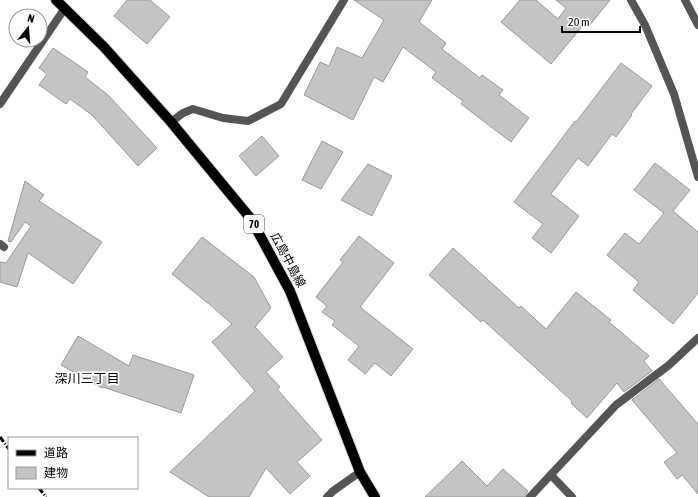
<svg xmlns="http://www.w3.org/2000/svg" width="698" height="497" font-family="'Asap Condensed','Noto Sans JP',sans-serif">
<rect width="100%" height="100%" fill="#fff"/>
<g fill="#c4c4c4" stroke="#999">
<path d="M127,0H150L170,17L147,44L114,16Z"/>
<path d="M354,0H432L419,22L446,43L442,49L480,78L482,75L503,90L499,95L529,118L511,142L461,104L463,101L432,78L436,72L403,47L383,82L374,77L353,120L304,95L320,62L329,66L337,47L362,58L384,20Z"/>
<path d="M520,0H536L558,19L566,8L556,0H610L589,26L585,23L551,64L501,22Z"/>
<path d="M53,48L88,72L85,77L108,95L157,148L138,166L92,115L70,99L66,104L39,85L47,74L39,68Z"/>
<path d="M621,63L652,86L631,114L632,115L616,137L612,134L588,166L578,158L551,194L579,216L551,253L532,238L543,224L514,202L575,121L576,122Z"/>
<path d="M262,136L279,156L256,176L239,156Z"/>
<path d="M322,141L343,152L321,189L302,180Z"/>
<path d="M655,163L690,190L673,211L698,232V293L673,324L633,290L639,282L607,255L625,233L639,244L664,213L634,190Z"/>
<path d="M368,164L392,176L372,216L341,200Z"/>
<path d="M25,181L44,195L39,201L102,242L73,284L28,253L17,287L0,282V262L6,263L31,226L25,222L11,242L8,241Z"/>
<path d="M359,236L394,263L360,307L413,349L391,376L375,363L365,374L348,360L359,346L332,325L335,321L322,312L327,306L316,297L343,262L340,260Z"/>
<path d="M202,237L254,277L271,308L255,327L283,357L266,372L280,387L277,389L322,440L297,462L310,476L290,494L266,468L249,497H209L170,472L255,391L212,342L232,324L209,304L172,274Z"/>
<path d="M453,248L519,308L521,306L546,329L576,292L611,320L609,322L649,356L644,361L652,371L624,392L617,383L587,418L571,403L572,401L483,320L481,322L429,275Z"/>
<path d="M78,336L129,366L133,355L194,375L181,413L103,387L102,388L61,365Z"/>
<path d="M659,379L698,424V494L682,475L677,479L664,462L677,453L632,400Z"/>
<path d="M462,461L487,486L503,469L528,491L526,494L525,497H425Z"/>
</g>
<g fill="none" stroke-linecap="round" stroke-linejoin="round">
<g stroke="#dbdbdb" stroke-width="12">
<path id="primary" d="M56,0L104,47L171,122L251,219L290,291L360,472L375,497"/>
</g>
<path stroke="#555" stroke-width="8" d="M685,0L698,25"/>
<g stroke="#555" stroke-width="8">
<path d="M631,0L645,25L674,94L698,177"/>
<path d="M0,104L65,8"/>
<path d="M171,122L183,113L193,109L223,118L248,121L281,104L344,0"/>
<path d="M0,244L4,247"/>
<path d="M551,475L572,497"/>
<path d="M327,497L333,491L360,472"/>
<path d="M530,497L616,405L669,365L698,338"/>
</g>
<use href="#primary" stroke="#000" stroke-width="10"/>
<g stroke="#000" stroke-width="3" stroke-dasharray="6 2 1 2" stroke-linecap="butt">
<path d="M0,437L9,449"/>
<path d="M39,488L46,497"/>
</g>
</g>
<g text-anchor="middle" stroke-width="3.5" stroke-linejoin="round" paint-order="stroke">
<rect fill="#fff" stroke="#4c4c4c" stroke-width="1" x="244" y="215" width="20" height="18" rx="3"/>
<g font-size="11" font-weight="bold" fill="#000">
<text x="254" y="228">70</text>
</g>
<g font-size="12" fill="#000" stroke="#fff">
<text transform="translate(288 260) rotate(62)" y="4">広島中島線</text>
</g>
<g font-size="13" fill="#000" stroke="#fff">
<text x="87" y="383">深川三丁目</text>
</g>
</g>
<rect x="8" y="437" width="130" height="52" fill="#ffffff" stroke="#999999"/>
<rect x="16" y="450" width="20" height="6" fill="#000000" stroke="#999999"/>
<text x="44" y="457" font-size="12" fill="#000000">道路</text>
<rect x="16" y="467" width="20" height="12" fill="#c4c4c4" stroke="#999999"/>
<text x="44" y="477" font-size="12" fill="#000000">建物</text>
<g transform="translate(28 28) rotate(17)"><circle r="19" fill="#ffffff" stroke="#999999"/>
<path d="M0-3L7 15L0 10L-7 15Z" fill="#000000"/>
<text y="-6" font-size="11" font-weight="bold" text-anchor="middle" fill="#000000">N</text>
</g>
<path d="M562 26v6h78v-6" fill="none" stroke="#000000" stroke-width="2"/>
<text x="568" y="26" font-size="12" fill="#000000" stroke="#ffffff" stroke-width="3" paint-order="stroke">20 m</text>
</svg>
